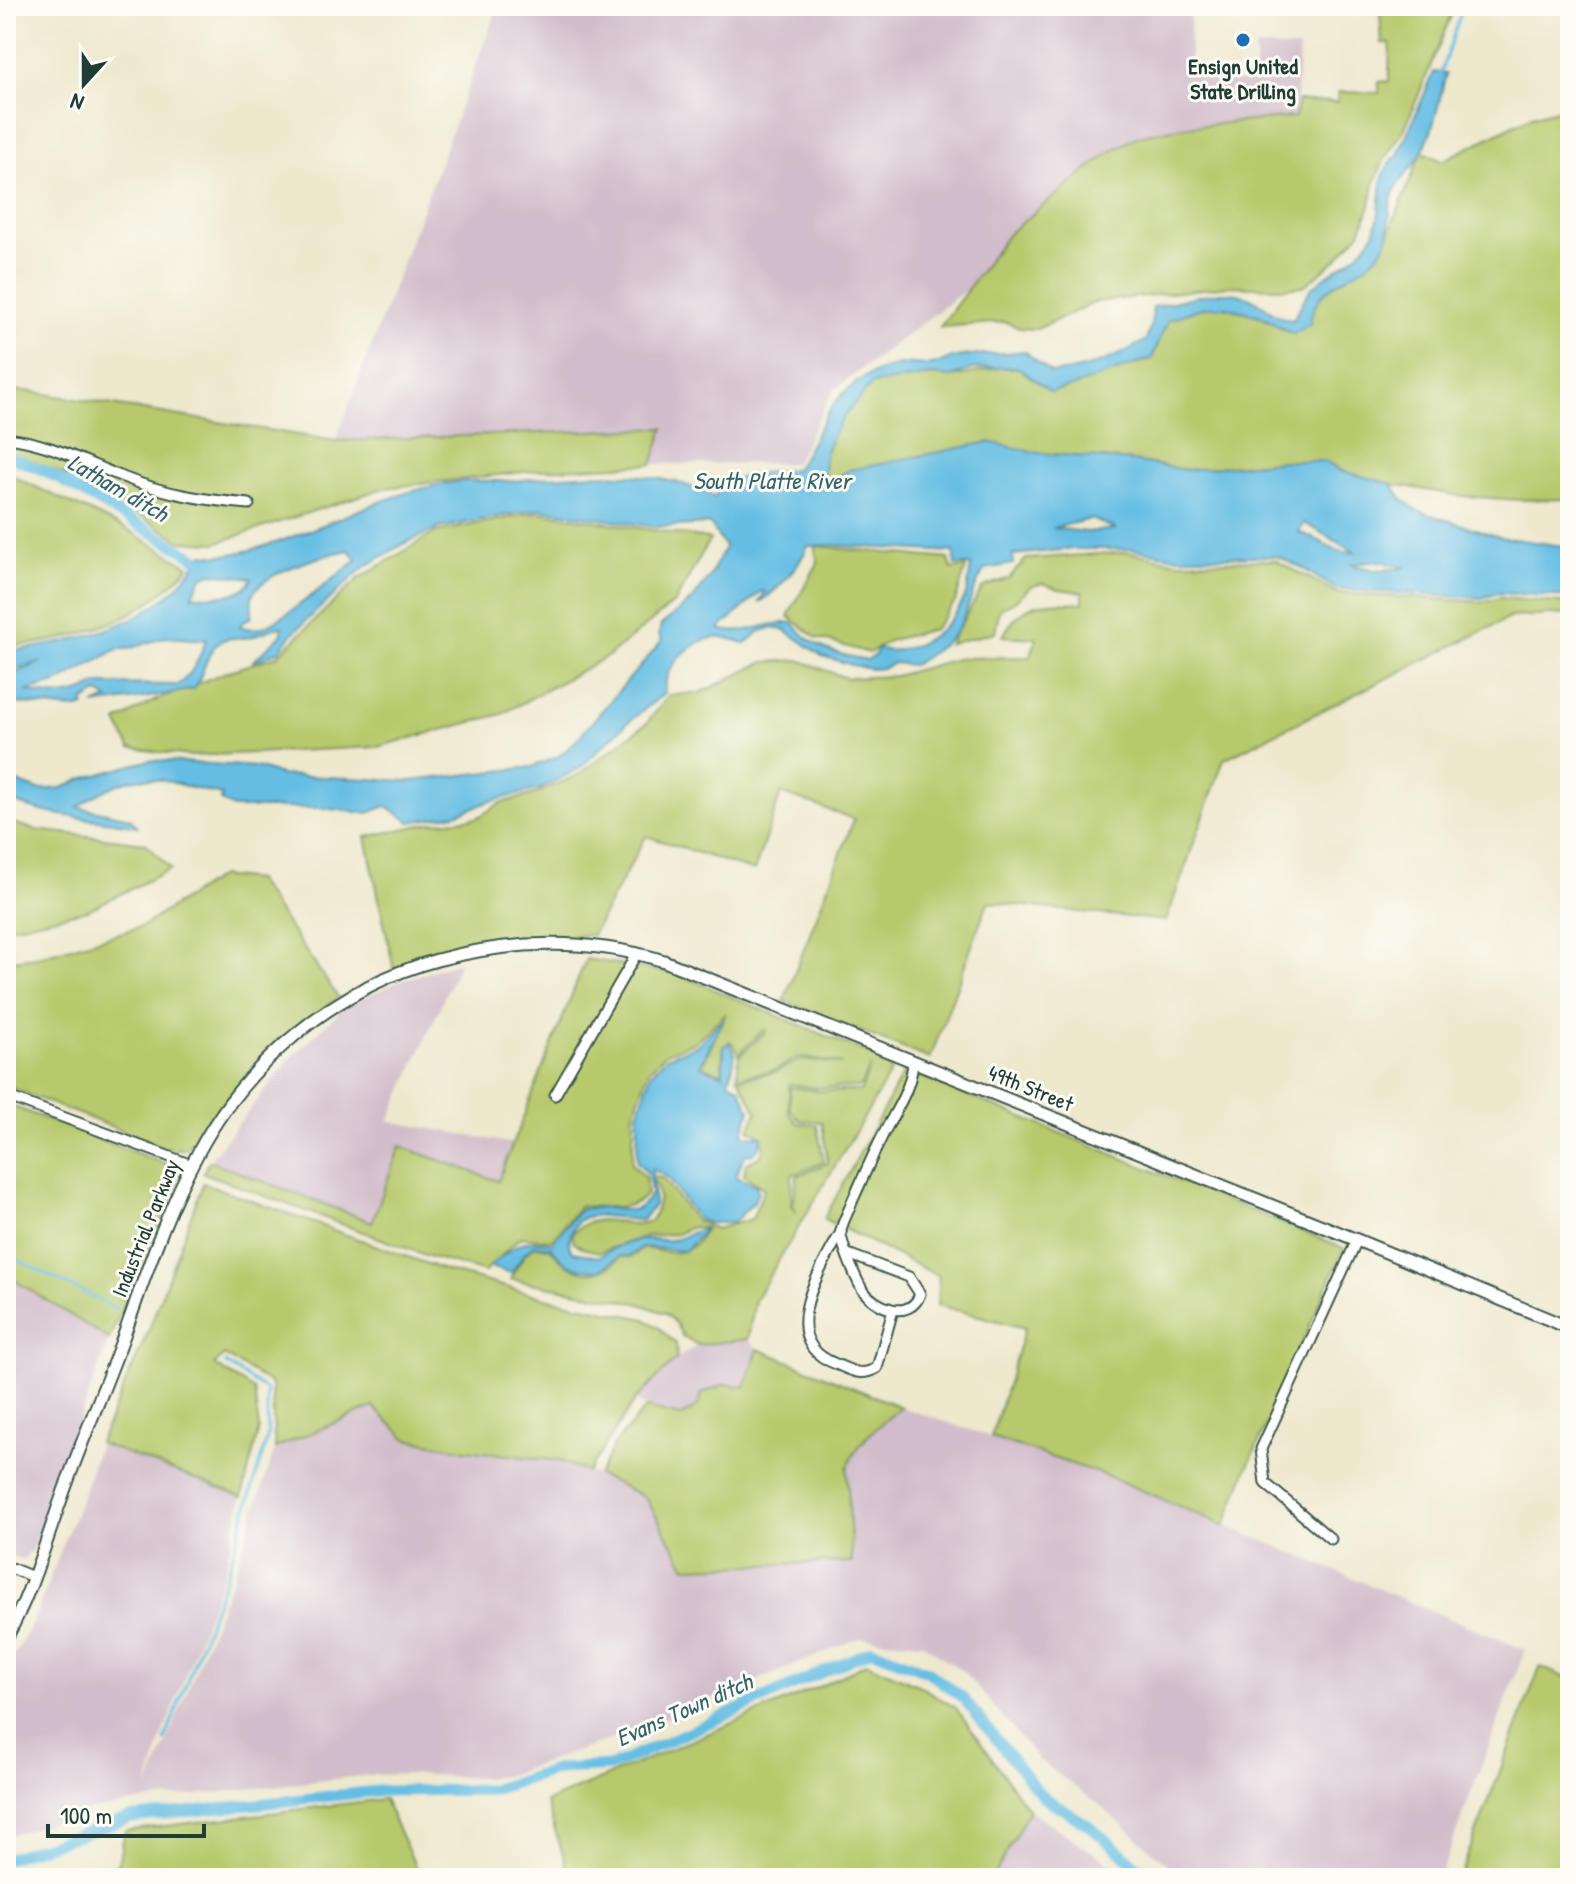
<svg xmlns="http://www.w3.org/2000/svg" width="1576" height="1884" font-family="'Patrick Hand',sans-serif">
<rect width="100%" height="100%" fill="#fdfcf7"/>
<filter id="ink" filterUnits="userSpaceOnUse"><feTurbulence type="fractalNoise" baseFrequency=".0125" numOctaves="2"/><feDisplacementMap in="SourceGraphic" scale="16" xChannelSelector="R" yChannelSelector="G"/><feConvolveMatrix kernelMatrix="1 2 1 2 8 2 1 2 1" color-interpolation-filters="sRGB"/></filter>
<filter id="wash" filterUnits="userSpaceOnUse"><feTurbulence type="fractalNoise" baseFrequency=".006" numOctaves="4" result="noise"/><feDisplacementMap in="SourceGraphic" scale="32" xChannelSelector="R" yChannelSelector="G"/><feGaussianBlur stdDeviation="1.8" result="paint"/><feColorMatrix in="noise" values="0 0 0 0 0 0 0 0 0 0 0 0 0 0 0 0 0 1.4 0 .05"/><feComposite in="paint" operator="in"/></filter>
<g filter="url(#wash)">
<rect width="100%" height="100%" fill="#eee8cd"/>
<g fill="#d1bdcb">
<path d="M498,6H1190V75H1229L1230,82H1250V73L1255,72V47L1299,48L1295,117L1183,127L1138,136L1009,233L967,289L833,391L795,463L652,464L664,428L336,441Z"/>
<path d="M460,962L389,1121L515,1144L499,1182L372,1223L209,1161L288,1061L346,1005L397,982Z"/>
<path d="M6,1275L109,1339L32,1549L23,1559L6,1555Z"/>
<path d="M748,1339L758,1349L745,1387L725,1384L701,1394V1400L696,1407L681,1416L646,1408L636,1399L677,1358L698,1345Z"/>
<path d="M373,1407L407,1439L465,1450L559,1461L608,1479L645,1497L687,1567L852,1562L847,1469L851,1456L869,1435L901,1407L1113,1478L1525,1650L1439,1878H1183L1101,1806L1039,1760L964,1672L922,1643L860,1638L630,1733L505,1776L482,1778L413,1774L371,1775L143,1801L87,1811L6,1837V1665L16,1652L32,1624L84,1491L99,1443L242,1497L224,1572L161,1740L147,1791L233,1577L275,1448Z"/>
<path d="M1029,1810L1132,1878H993Z"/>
</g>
<g fill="#b7c96c" stroke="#6b8350" stroke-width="2" fill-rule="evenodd">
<path d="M1315,6H1455L1405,128L1384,160L1374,184L1370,206L1360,232L1338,258L1304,286L1282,288L1227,286L1096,302L1037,329L1020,328L1006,322L940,327L1009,233L1110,152L1138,136L1183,127L1295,117L1298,101L1338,102V92L1379,93V82L1389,81L1390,44L1382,43L1380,12L1318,10L1313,9Z"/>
<path d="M1570,107V499L1521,500L1461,496L1392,484L1343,471L1325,461H1283L1187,470L1133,461L1039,453L829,482L824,472L825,454L833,435L846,413L872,384L931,375L952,377L1000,368H1018L1051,391L1152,359L1168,320L1204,307H1225L1259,316L1293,334L1311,310L1319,296L1382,250L1422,151L1442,161L1532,116Z"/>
<path d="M6,391H26L336,441L664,428L652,464L541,470L384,488L216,543L181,541L91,486L6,450Z"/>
<path d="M6,473L126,529L189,566C144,620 74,642 6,646Z"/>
<path d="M538,512L710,539L675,602L610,655L502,714L377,747L190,756L130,748L117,722L152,702L226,672L277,656L358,579L436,532Z"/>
<path d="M815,546L948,559L952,569L966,567L955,602L934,629L891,640L869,653L817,638L788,616L818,563Z"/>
<path d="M1127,552L1178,562L1275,560L1337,593L1483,602L1500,598L1570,604V614L1511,617L1224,759L1166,921L988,902L930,1059L784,1001L854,819L781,793L754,871L646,836L592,935L498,939L456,945L394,970L366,837L430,823L477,818L501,803L535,794L578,775L647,723L669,695L700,693L764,662L799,660L846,678L895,676L960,658L1030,657L1037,638L1003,636C1023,599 1044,602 1083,603V592L1059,589L1043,583L1030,587L1016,600L999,610L995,632L949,644L983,587L1009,578L1026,559Z"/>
<path d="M6,821L36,830L145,843L171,869L88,910L6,928Z"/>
<path d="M220,876L256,880L338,997L267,1051L186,1149H169L6,1086V961L36,957L141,927Z"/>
<path d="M586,959L677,974L887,1061L891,1072L755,1300L748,1339L698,1345L683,1337L675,1322L665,1313L637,1303L510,1279L525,1254L535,1246L550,1248C570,1273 595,1283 620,1257H631L644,1248C675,1254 690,1259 706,1228L691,1227L677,1234L647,1236L599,1252L583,1248L574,1242L572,1233C604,1206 618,1232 651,1221C660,1204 662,1193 651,1177L662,1178L696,1221L716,1229L752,1219L764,1189L744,1175L746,1164L761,1156L764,1146L762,1136L749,1129L757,1111L739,1079L776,1072L799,1060L842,1064L798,1057L776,1070L737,1077L739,1056L766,1032L764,1030L738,1054L735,1046L730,1041L723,1047L722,1073L702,1066L726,1013L695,1042L666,1053L649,1070L634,1112L632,1164L645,1177L647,1194C631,1213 602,1206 580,1206L551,1240L520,1237L485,1272L428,1256L203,1173L209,1161L372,1222L400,1146L498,1181ZM870,1067L861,1091H818L790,1087V1109L799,1120L822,1122L828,1163L797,1176L793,1206L797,1212L791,1206L792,1175L824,1162L817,1125L797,1123L789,1112V1084L815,1088L860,1087Z"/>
<path d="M905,1070L1344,1248L1246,1471L1225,1526L1113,1478L991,1437L1025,1328L937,1305L939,1276L824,1219Z"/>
<path d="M6,1104L166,1164L176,1172V1187L109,1339L6,1275Z"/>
<path d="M203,1183L444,1270L549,1299L645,1319L658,1327L676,1344L677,1358L636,1399L588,1472L559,1461L465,1450L407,1439L373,1407L275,1448L271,1384L224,1355L214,1365L254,1390L259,1429L242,1497L99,1443L148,1332Z"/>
<path d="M758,1349L901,1407C880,1425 856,1442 847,1469L852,1562L686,1567L645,1497L598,1475L616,1442L646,1408L681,1416C691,1410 702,1407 701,1394L725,1384L745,1387Z"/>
<path d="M866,1663L918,1685L956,1708L1029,1810L993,1878H561L566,1864L546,1802L823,1685Z"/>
<path d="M1540,1667L1570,1679V1878H1459Z"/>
<path d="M384,1799L421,1878H115L125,1831Z"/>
</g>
<g fill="#65bde3" stroke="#427d8c" stroke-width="2" fill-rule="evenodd">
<path d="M1434,72L1446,74C1438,103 1435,130 1419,157C1412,169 1400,178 1394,192C1385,211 1395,234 1380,252C1356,281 1315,280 1310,324L1293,334L1261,316L1225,307H1204L1168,320L1152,358L1072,387L1051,392L1017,367L971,369L952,377L931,375L872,384L846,413L833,435L825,454L824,472L829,482L849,470L989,442L1039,453L1133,461L1187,470L1283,461H1325L1341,471L1392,484L1402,499L1416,510L1500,537L1570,547V597L1499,593L1481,598L1336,589L1300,567L1276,556L1178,557L1132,549H1071L1013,555V564L985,569C973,586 969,609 958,628C948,644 929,654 913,665L894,663L883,668L871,669L852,665L822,656L785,630L771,628L759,632L745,644C734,639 725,637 713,638C691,640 661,670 665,693L627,723L580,768L540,789L491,801L456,814L411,822L386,806L368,813L319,808H233L221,801L222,795C154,781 143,761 78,807L130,818L137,826C94,817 47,819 6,798V778L39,790L62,788L82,779L150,760L257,767L281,775L411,781L532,767L559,756L573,744L662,641L659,634L661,625L693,599L709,578L725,547L710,524L656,527L539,509L439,528L403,544L363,568L293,633L279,651L252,662L282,634V627C270,628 261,634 250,637C235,640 225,634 214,647C205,658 203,676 194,689C161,696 128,700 94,705L108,699L98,693L83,702L85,706L74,709L6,702V677L41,662L6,671V651C64,645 127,631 172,592C185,581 192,566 203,554C243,563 333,520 372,505C400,494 437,483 467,481C485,480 504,482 522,480C580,473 662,467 714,497C742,467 758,476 795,469C811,449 818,425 833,405C853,380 876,368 907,364C916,363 924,366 932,365C941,363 948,358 956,357C979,353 1002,355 1024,351L1051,373C1083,372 1119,356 1146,340L1151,326L1153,307C1181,301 1219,286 1248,297C1263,303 1277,319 1293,320C1299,310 1304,296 1312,288C1332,268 1364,258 1375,230C1385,205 1373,174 1398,155ZM1091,519L1116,529L1087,532L1053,528ZM1304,523L1355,552C1332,555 1323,538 1299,533ZM831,545L954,552L955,565H971C969,575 969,588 965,597C950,629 913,657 878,649L874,656L867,660C838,655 811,648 793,623C763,621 745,637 719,629L762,591L765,592L759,603C780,588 797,569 808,546ZM349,550L357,560C337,575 280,624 259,628C252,630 247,629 240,626L242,622L252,617C252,611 251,603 252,597C258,573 327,554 349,550ZM1381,561L1406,568L1374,570L1350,564ZM211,573L252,578C243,600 212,595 192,596L202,577ZM166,637L206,640C199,658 194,674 177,685L97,684C74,699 53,697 28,691L59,682L118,649H128Z"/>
<path d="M724,1018L700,1066L723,1075L724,1047L729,1043C740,1053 731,1068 729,1082L740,1088L750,1110L743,1133L746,1136H762L760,1146L753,1154L744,1155L736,1177L756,1185L758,1191L754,1202L733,1223H707L698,1219L666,1176L652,1169L654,1205L642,1220C612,1221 573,1198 569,1246L574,1252L598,1257C614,1247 631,1239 651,1239C660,1239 667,1242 676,1239C687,1236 694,1230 705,1229L685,1251L643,1247L629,1256H620L599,1270L581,1269L565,1263L551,1247L535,1245L525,1253L511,1273L489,1267C512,1248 521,1236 552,1243L580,1209C589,1208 598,1207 607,1208C631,1210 636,1216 652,1193L647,1172L637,1162L638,1114L651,1073L668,1056L696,1046Z"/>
</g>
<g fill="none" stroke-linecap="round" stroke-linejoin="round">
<g stroke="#65bde3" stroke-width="3">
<path d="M1440,75L1463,6"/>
<path d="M6,1254L117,1309"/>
<path d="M165,1740L228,1571L268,1435L266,1390L225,1363"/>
</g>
<g stroke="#65bde3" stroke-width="11">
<path d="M6,455L47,472L206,564"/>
<path d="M6,1859L130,1818L377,1791L492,1790L558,1769L612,1766L872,1650L927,1671L963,1698L1042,1796L1088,1825L1151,1878"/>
</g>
</g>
</g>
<g filter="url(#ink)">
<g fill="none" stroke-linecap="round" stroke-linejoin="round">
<g stroke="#3e574b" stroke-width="13">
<g id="minor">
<path d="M6,438C49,442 88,464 128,479C169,495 206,500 249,504"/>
<path d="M555,1095L637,953"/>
<path d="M6,1096L192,1165"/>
<path d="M841,1232C820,1270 774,1341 836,1364C852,1371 861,1377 877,1368L893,1310"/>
<path d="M848,1254L909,1277L920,1294C910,1322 875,1308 862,1289C856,1279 840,1242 841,1231C842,1222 849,1211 852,1202C861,1182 870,1161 880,1141C892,1115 911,1092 913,1062"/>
<path d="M1331,1539L1265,1483L1261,1449L1357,1240"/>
<path d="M6,1566L33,1577"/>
</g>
</g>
<g stroke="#3e574b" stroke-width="15">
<path id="tertiary" d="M6,1638C32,1592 46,1540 64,1491C82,1440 104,1390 123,1338C145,1277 166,1211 198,1153C246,1062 337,987 437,960C512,940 589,938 664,961L1357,1240L1570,1328"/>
</g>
<use href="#minor" stroke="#fff" stroke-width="9"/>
<use href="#tertiary" stroke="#fff" stroke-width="11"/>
</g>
</g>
<circle fill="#1f6fb2" stroke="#fdfcf7" stroke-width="3" cx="1243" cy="40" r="8"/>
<g text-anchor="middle" stroke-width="6" stroke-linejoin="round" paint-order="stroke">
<g font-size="22" font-weight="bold" fill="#1f3d34" stroke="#fdfcf7">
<text x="1243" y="74">Ensign United<tspan x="1243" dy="25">State Drilling</tspan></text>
</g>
<g font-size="22" fill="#1f3d34" stroke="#fdfcf7">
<text transform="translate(1031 1088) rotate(22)" y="8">49th Street</text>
<text transform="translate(145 1228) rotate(-68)" y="8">Industrial Parkway</text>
</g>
<g font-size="24" font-style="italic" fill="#346369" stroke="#fdfcf7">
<text x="772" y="489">South Platte River</text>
<text transform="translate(118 488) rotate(30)" y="8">Latham ditch</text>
<text transform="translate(684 1710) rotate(-24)" y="8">Evans Town ditch</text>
</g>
</g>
<rect width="1576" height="1884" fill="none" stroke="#fdfcf7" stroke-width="32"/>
<g transform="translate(84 84) rotate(201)" stroke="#fdfcf7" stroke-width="6" paint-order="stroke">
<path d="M0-6L14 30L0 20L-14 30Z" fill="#1f3d34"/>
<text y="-12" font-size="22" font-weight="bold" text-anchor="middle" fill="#1f3d34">N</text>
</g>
<path d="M48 1824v12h156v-12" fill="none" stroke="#1f3d34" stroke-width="4"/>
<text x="60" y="1824" font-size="24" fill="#1f3d34" stroke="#fdfcf7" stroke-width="6" paint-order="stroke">100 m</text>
</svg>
